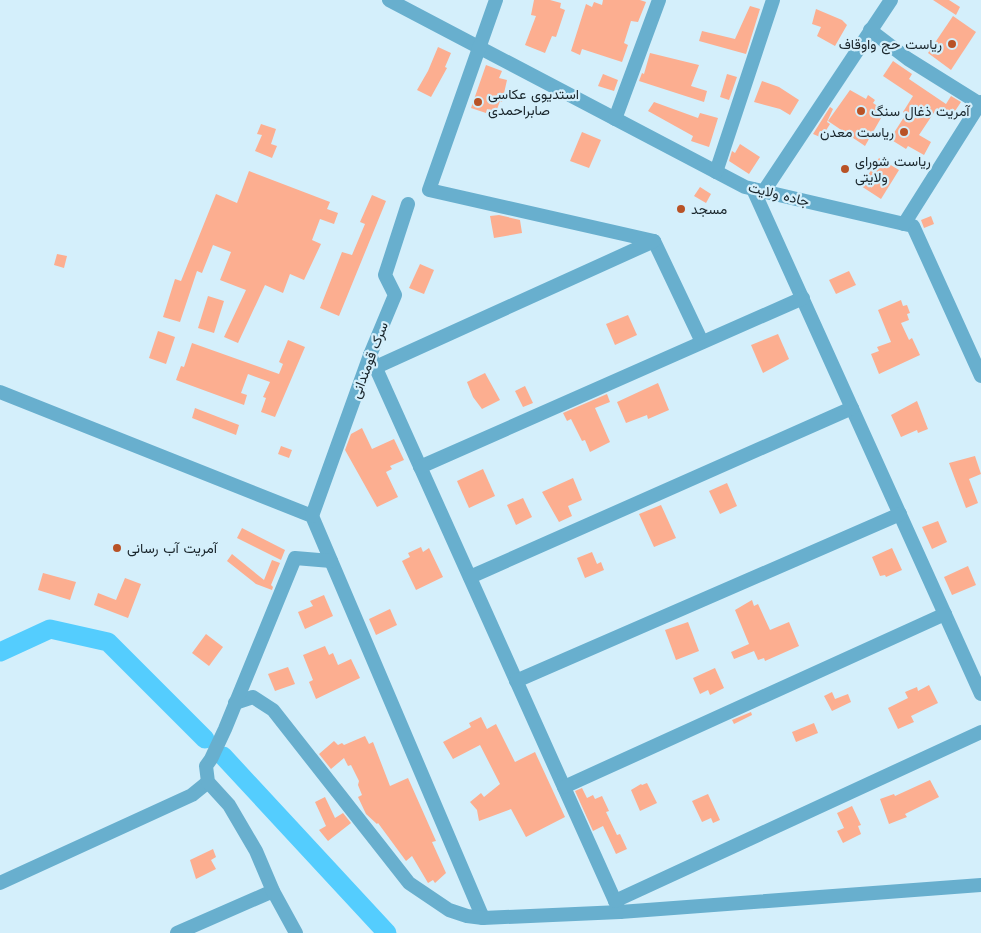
<svg xmlns="http://www.w3.org/2000/svg" width="981" height="933" font-family="'Work Sans',Vazirmatn,sans-serif">
<rect width="100%" height="100%" fill="#d4effb"/>
<g fill="none" stroke-linecap="round" stroke-linejoin="round">
<g stroke="#54cdfe" stroke-width="19">
<path d="M0,652L50,629L108,642L205,739"/>
<path d="M223,756L387,933"/>
</g>
</g>
<g fill="#fcae90">
<path d="M534,0H550L561,3L560,8L565,10L556,37L552,36L545,53L525,45L536,16L531,15Z"/>
<path d="M603,0H640L646,2L638,22L631,21L624,43L628,45L622,62L582,49L580,55L571,51L586,4L592,7L594,2L602,5Z"/>
<path d="M933,0H949L960,7L956,15Z"/>
<path d="M750,6L760,9L746,54L699,41L702,31L735,39Z"/>
<path d="M816,9L842,20L847,25L835,46L817,36L821,27L812,24Z"/>
<path d="M953,16L976,32L951,70L928,53Z"/>
<path d="M438,47L451,53L445,67L447,68L431,97L417,90L428,71Z"/>
<path d="M650,53L699,65L691,86L707,91L704,102L639,81L642,73L644,74Z"/>
<path d="M893,61L912,74L909,79L946,104L951,96L961,102L951,117L937,108L919,135L931,142L924,155L908,146L906,149L890,139L906,114L903,112L913,96L883,76Z"/>
<path d="M486,65L502,71L499,78L507,80L502,102L500,101L496,112L487,109L486,113L471,108Z"/>
<path d="M603,74L618,80L614,91L598,86Z"/>
<path d="M727,74L737,77L729,100L720,97Z"/>
<path d="M762,81L779,87L799,100L790,115L780,109L754,102Z"/>
<path d="M850,90L866,99L868,95L875,100L873,103L885,111L865,146L828,121Z"/>
<path d="M654,102L698,118L700,113L718,118L709,147L691,141L693,136L648,111Z"/>
<path d="M830,107L833,109L827,122L830,124L825,132L823,131L820,137L813,134Z"/>
<path d="M261,124L276,129L271,144L277,146L272,158L255,151L262,135L257,134Z"/>
<path d="M582,132L601,140L589,168L570,161Z"/>
<path d="M740,144L760,157L749,174L729,161L732,151L735,153Z"/>
<path d="M879,158L899,170L881,199L861,186Z"/>
<path d="M249,171L330,202L327,209L338,213L334,224L320,219L312,240L321,244L304,280L290,274L283,293L265,285L238,343L224,337L246,290L220,280L231,252L213,245L202,273L197,271L180,322L163,317L175,279L181,281L216,194L237,203Z"/>
<path d="M700,187L711,194L706,203L694,196Z"/>
<path d="M372,195L386,201L339,316L320,308L342,252L352,255L365,224L360,222Z"/>
<path d="M499,215L520,220L522,233L494,238L490,216Z"/>
<path d="M931,216L934,224L924,228L921,220Z"/>
<path d="M57,254L67,256L64,268L54,265Z"/>
<path d="M420,264L434,270L424,294L409,288Z"/>
<path d="M849,271L856,285L836,294L829,280Z"/>
<path d="M208,296L224,301L214,333L198,328Z"/>
<path d="M901,300L903,306L907,305L910,313L907,314L909,320L901,323L909,340L912,338L920,355L879,374L871,354L879,351L877,347L891,342L878,310Z"/>
<path d="M628,315L637,335L615,345L606,324Z"/>
<path d="M158,331L175,337L166,364L149,358Z"/>
<path d="M778,334L789,359L763,373L751,345Z"/>
<path d="M288,340L305,347L275,417L261,412L266,398L263,397L270,382L248,374L241,393L247,395L244,405L176,380L181,366L184,367L192,343L279,374L283,364L279,362Z"/>
<path d="M485,373L500,400L482,409L473,397L467,382Z"/>
<path d="M658,383L669,410L648,419L647,415L626,423L617,402Z"/>
<path d="M525,386L533,403L523,407L515,391Z"/>
<path d="M607,394L610,402L595,408L610,442L590,452L585,440L582,441L571,419L567,421L563,413Z"/>
<path d="M917,401L928,429L918,433L917,430L901,437L891,415Z"/>
<path d="M195,408L239,425L236,435L192,418Z"/>
<path d="M362,428L372,449L394,439L404,460L390,466L392,469L386,472L398,497L377,507L345,450L351,434Z"/>
<path d="M281,446L292,450L289,458L278,454Z"/>
<path d="M975,456L981,474L969,479L978,503L966,508L949,463Z"/>
<path d="M483,469L495,496L469,508L457,481Z"/>
<path d="M573,478L582,500L568,506L572,516L559,522L542,492Z"/>
<path d="M727,483L737,506L720,514L709,491Z"/>
<path d="M523,498L532,517L516,525L507,505Z"/>
<path d="M661,505L676,538L654,547L639,514Z"/>
<path d="M938,521L947,542L932,549L922,527Z"/>
<path d="M242,528L285,550L281,560L237,538Z"/>
<path d="M421,547L423,552L429,548L443,577L416,590L402,561L410,557L408,553Z"/>
<path d="M892,548L902,570L886,577L885,575L880,576L872,557Z"/>
<path d="M592,552L597,564L601,562L604,570L585,578L577,558Z"/>
<path d="M232,554L264,580L272,560L280,563L271,585L273,587L272,590L256,584L227,561Z"/>
<path d="M968,566L976,585L952,595L944,577Z"/>
<path d="M43,573L76,582L70,600L38,590Z"/>
<path d="M125,578L141,584L128,618L94,605L98,593L116,600Z"/>
<path d="M324,595L333,616L305,629L298,612L313,606L310,601Z"/>
<path d="M752,600L754,606L758,604L770,630L789,622L799,646L765,661L764,658L758,660L754,651L734,659L731,652L749,644L735,610Z"/>
<path d="M390,609L397,625L376,635L369,619Z"/>
<path d="M688,622L699,651L676,660L665,630Z"/>
<path d="M206,634L223,647L209,666L192,653Z"/>
<path d="M325,646L329,655L333,653L338,665L351,659L360,678L316,699L309,682L313,680L303,655Z"/>
<path d="M288,667L295,684L275,691L268,674Z"/>
<path d="M715,668L724,688L710,695L708,690L700,694L693,678Z"/>
<path d="M929,685L938,703L911,716L914,722L898,729L888,708L908,698L905,692L917,687L918,691Z"/>
<path d="M832,692L835,699L848,694L851,702L832,711L824,696Z"/>
<path d="M751,712L752,715L734,724L732,720Z"/>
<path d="M481,717L487,729L496,724L515,762L535,752L565,817L526,837L511,809L479,821L477,810L470,802L481,793L484,797L500,784L480,745L453,759L443,742L471,727L469,723Z"/>
<path d="M814,723L818,733L796,742L792,732Z"/>
<path d="M365,736L369,744L373,742L390,786L408,778L436,841L432,842L446,873L435,883L433,880L428,883L412,856L406,861L378,823L377,824L366,814L358,797L362,795L358,785L359,781L351,765L348,766L344,758L331,769L319,754L334,741L338,745L342,743L344,745Z"/>
<path d="M930,780L939,797L905,814L907,817L889,824L880,799L894,794L895,796Z"/>
<path d="M647,783L657,803L640,811L631,790L641,784L642,785Z"/>
<path d="M582,788L587,798L593,795L595,799L602,796L609,811L606,812L617,835L620,834L627,849L616,854L603,826L593,831L575,791Z"/>
<path d="M708,794L720,820L713,823L711,818L702,822L692,801Z"/>
<path d="M325,797L335,818L343,813L351,823L328,841L319,830L326,826L315,802Z"/>
<path d="M852,806L861,825L858,826L861,834L843,843L837,831L844,828L837,813Z"/>
<path d="M213,849L216,857L211,860L216,869L196,879L190,860Z"/>
</g>
<g fill="none" stroke-linecap="round" stroke-linejoin="round">
<g stroke="#68afce" stroke-width="14">
<path d="M389,0L745,187L913,226L981,376"/>
<path d="M496,0L429,190L654,241L702,342"/>
<path d="M870,30L908,59L980,104"/>
<path d="M615,119L659,0"/>
<path d="M716,172L773,0"/>
<path d="M753,189L981,694"/>
<path d="M764,191L891,0"/>
<path d="M904,224L981,102"/>
<path d="M370,355L620,912"/>
<path d="M376,367L654,241"/>
<path d="M0,392L312,516L483,918L620,912L981,885"/>
<path d="M420,467L803,298"/>
<path d="M312,516L370,355L395,295L385,275L408,204"/>
<path d="M470,577L852,408"/>
<path d="M516,681L900,514"/>
<path d="M235,703L253,697L273,710L409,883L449,910L467,916L483,918"/>
<path d="M564,787L945,614"/>
<path d="M0,883L192,795L208,782"/>
<path d="M615,901L981,732"/>
<path d="M177,933L273,891"/>
<path d="M296,933L273,891L256,851L229,805L208,782L206,766L211,759L225,729L295,558L331,561"/>
</g>
</g>
<g fill="#b85226" stroke="#d4effb" stroke-width="2">
<circle cx="952" cy="44" r="5"/>
<circle cx="478" cy="102" r="5"/>
<circle cx="861" cy="111" r="5"/>
<circle cx="904" cy="132" r="5"/>
<circle cx="845" cy="169" r="5"/>
<circle cx="681" cy="209" r="5"/>
<circle cx="117" cy="548" r="5"/>
</g>
<g text-anchor="middle" stroke-width="4.5" stroke-linejoin="round" paint-order="stroke">
<g font-size="14" fill="#19252b" stroke="#d4effb" text-anchor="start">
<text x="942" y="49" text-anchor="end">ریاست حج واوقاف</text>
<text x="488" y="99">استدیوی عکاسی<tspan x="488" dy="16">صابراحمدی</tspan></text>
<text x="871" y="116">آمریت ذغال سنگ</text>
<text x="894" y="137" text-anchor="end">ریاست معدن</text>
<text x="855" y="166">ریاست شورای<tspan x="855" dy="16">ولایتی</tspan></text>
<text x="691" y="214">مسجد</text>
<text x="127" y="553">آمریت آب رسانی</text>
</g>
<g font-size="14" fill="#19252b" stroke="#d4effb">
<text transform="translate(779 194) rotate(14)" y="5">جاده ولایت</text>
<text transform="translate(369 360) rotate(-69)" y="5">سرک قومندانی</text>
</g>
</g>
</svg>
